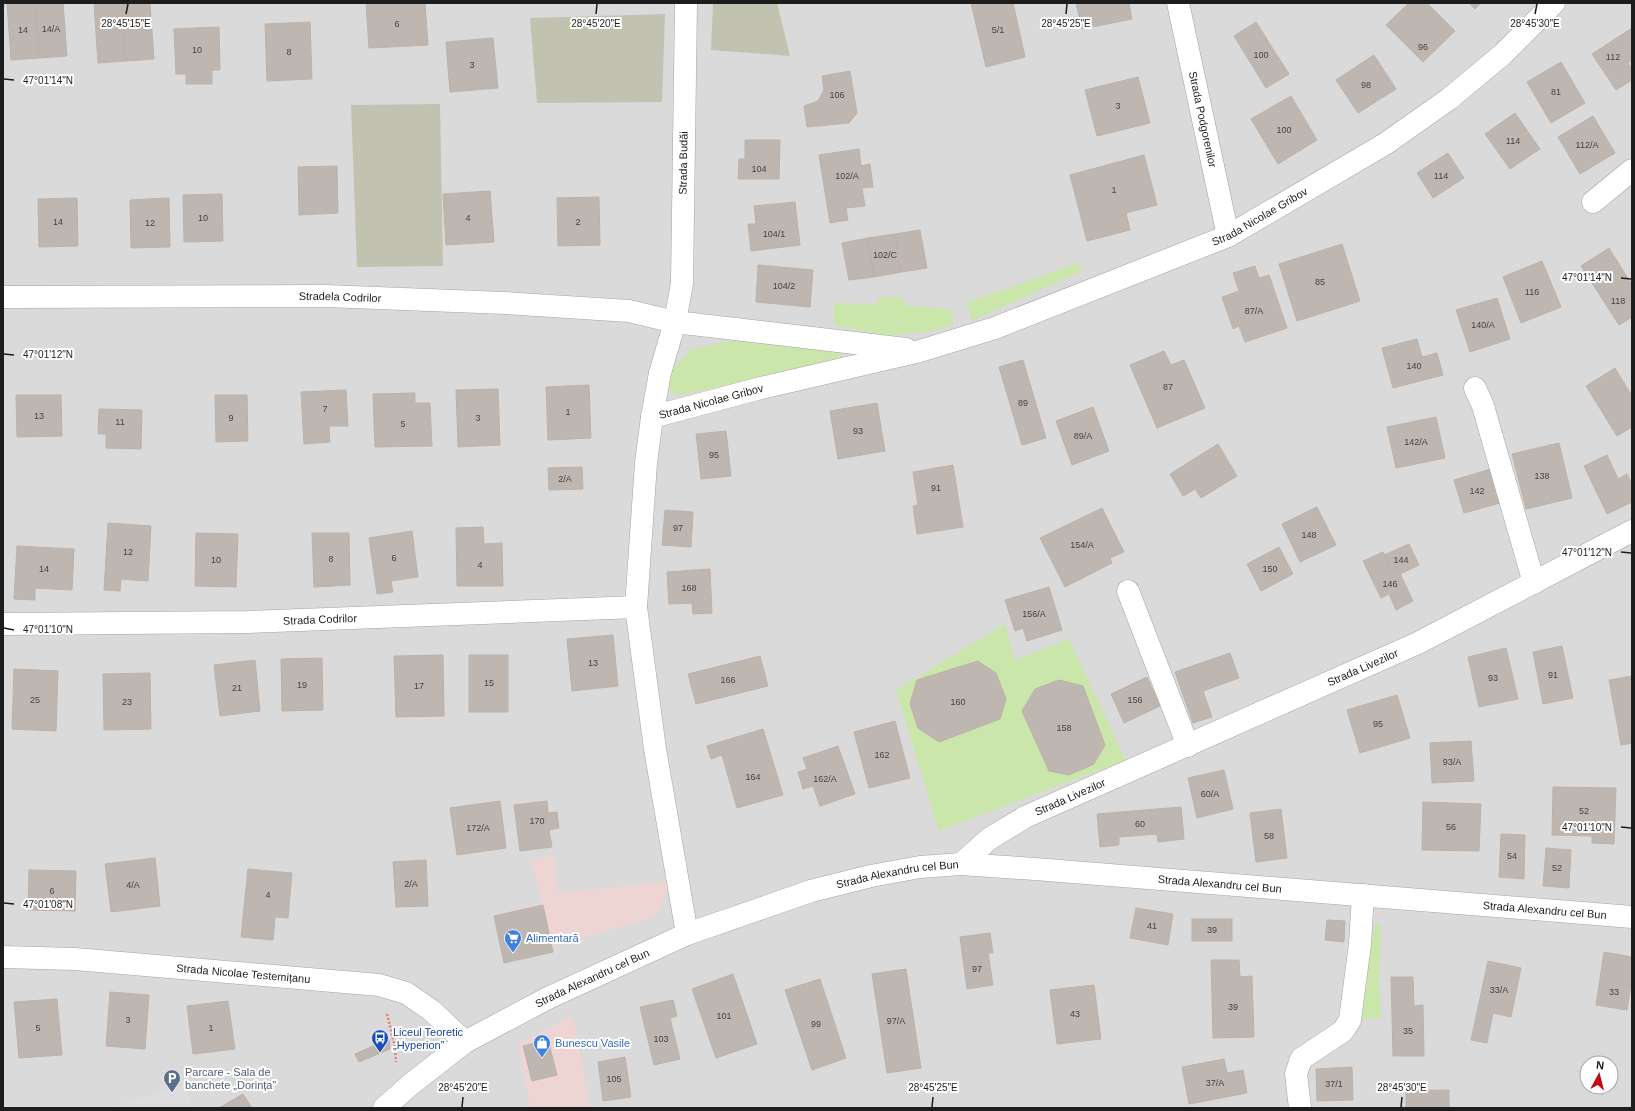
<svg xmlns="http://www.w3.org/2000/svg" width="1635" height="1111" font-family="Arial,sans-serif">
<rect width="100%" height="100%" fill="#eeeae4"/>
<path fill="#dbdada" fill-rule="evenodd" d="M3,3H1632V1108H3ZM1587,1063H1611V1087H1587Z"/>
<g fill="#eed4d3">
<path d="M554,855L558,893L666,882L667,891L660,908L651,918L552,947L553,952L504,963L494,916L543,905L531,860Z"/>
<path d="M573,1015L590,1108H531L518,1044Z"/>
</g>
<g fill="#c2c2b0">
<path d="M713,3H777L790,56L711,50Z"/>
<path d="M665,14L662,102L537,103L530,18Z"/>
<path d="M440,104L443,266L357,267L351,105Z"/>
</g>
<g fill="#cae6ab">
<path d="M1078,263L1082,271L972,321L966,303Z"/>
<path d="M881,297H901L906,306L950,309L954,324L937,330L887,336L834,325V303L876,304Z"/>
<path d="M730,341L774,342L839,350L842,354L840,362L678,395L669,390L668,380L672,370L692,349Z"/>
<path d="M1005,624L1015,660L1069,639L1126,760L939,831L896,690Z"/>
<path d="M1375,924H1381L1379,982L1381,1018L1358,1020L1368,952Z"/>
</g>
<path fill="#ddd" d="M185,1085L192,1108H106Z"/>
<g fill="#beb6b0" stroke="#bfb1a7">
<path d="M7,3H36L39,58L11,60Z"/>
<path d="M36,3H63L67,56L39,58Z"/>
<path d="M94,3H122L126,61L98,63Z"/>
<path d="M122,3H150L154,59L126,61Z"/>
<path d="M366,3H425L428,45L369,48Z"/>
<path d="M971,3H1013L1025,57L986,67Z"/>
<path d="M1076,3H1129L1132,19L1082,29Z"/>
<path d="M1409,3H1427L1455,31L1423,62L1386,25Z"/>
<path d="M1469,3H1481L1475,9Z"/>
<path d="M310,22L312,79L267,81L265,24Z"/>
<path d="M1256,22L1289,74L1266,88L1234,36Z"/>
<path d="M219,27L220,70H212V84H186V74H176L174,29Z"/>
<path d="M1632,28V60L1628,63L1632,69V80L1616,90L1592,54Z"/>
<path d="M493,38L498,88L450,92L446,42Z"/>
<path d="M1374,55L1396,89L1358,113L1336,80Z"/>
<path d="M1561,62L1585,103L1551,123L1527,82Z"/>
<path d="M850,71L857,113L849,123L807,127L804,106L818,101L824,90L822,76Z"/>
<path d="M1138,77L1150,123L1097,136L1085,90Z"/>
<path d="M1291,96L1317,140L1278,164L1251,119Z"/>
<path d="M1515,113L1540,149L1510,169L1485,134Z"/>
<path d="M1593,116L1615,153L1580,174L1558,137Z"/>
<path d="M745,140H780L779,179H738L739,159H745Z"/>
<path d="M859,149L861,166L870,164L873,187L862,188L865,206L846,208L848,220L830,223L819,155Z"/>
<path d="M1448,153L1464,178L1433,198L1417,173Z"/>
<path d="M1144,155L1157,205L1126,213L1130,230L1087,241L1070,175Z"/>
<path d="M337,166L338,213L299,215L298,167Z"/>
<path d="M490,191L494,242L446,245L443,194Z"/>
<path d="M222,194L223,241L184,242L183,195Z"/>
<path d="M599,197L600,245L558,246L557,198Z"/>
<path d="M77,198L78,246L39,247L38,199Z"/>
<path d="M169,198L170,247L131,248L130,200Z"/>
<path d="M795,202L800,245L751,251L748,224H756L754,206Z"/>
<path d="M920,230L927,268L901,272L895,234Z"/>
<path d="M895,234L901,272L874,277L868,238Z"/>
<path d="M868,238L874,277L849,280L842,243Z"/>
<path d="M1342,244L1360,301L1297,321L1279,264Z"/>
<path d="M1609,248L1632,285V317L1619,325L1581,266Z"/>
<path d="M1542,261L1561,307L1521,323L1503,277Z"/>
<path d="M758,265L813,270L810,307L756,302Z"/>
<path d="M1255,266L1259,278L1269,275L1287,328L1245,342L1239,326L1233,329L1222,297L1239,291L1233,273Z"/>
<path d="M1497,298L1510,339L1470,352L1456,310Z"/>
<path d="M1417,339L1422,357L1437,353L1443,375L1393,388L1382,348Z"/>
<path d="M1164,351L1171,365L1184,360L1205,408L1157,428L1130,365Z"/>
<path d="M1023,360L1046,438L1022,445L999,367Z"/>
<path d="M1615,368L1632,396V427L1617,436L1586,386Z"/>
<path d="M589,385L591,438L548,440L546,387Z"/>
<path d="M498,389L500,445L458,447L456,390Z"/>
<path d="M346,390L348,426H329L330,442L304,444L301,392Z"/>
<path d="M415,393V403H430L432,446L375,447L373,394Z"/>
<path d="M16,395H61L62,436L17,437Z"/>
<path d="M215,395H247L248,441L216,442Z"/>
<path d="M877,403L885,451L838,459L830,411Z"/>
<path d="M1093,407L1109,451L1072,465L1056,421Z"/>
<path d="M99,409L142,410L141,449L106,448V434H98Z"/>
<path d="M1436,417L1445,458L1396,468L1387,427Z"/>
<path d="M726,431L731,476L701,479L696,434Z"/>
<path d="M1559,443L1572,498L1526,509L1512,454Z"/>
<path d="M1218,444L1237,476L1201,498L1195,489L1183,496L1170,474Z"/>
<path d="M1607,455L1618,479L1627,474L1632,485V502L1607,514L1584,466Z"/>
<path d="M953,465L963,527L917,534L913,506L918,505L913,472Z"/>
<path d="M582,467L583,489L549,490L548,468Z"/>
<path d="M1491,469L1500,503L1464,513L1454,480Z"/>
<path d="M1317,507L1336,545L1300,562L1282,524Z"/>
<path d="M1102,508L1124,552L1110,558L1112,563L1065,587L1040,538Z"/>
<path d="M665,510L693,512L691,547L662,545Z"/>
<path d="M108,523L151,526L148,581L121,579L120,591L104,590Z"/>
<path d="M483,527L484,544L502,543L503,586H457L456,528Z"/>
<path d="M412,531L418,577L391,581L393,592L377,594L369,538Z"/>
<path d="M196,533L238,534L236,587L195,586Z"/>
<path d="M312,533H349L350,585L314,587Z"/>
<path d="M1409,544L1419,565L1400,574L1397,567L1391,570L1384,555Z"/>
<path d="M17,546L74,549L72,590L35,588V600L14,599Z"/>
<path d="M1279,547L1293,574L1261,591L1247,564Z"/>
<path d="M1383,552L1391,570L1397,567L1413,601L1396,610L1389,594L1381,598L1363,561Z"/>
<path d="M710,569L712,613L693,614L692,603L669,604L667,572Z"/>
<path d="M1049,587L1062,630L1027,641L1023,628L1015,631L1005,600Z"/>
<path d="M613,635L618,686L572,691L567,639Z"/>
<path d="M1562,646L1573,698L1543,704L1533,652Z"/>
<path d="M1506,648L1518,699L1479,707L1468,657Z"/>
<path d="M1230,653L1239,678L1203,691L1212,717L1193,723L1175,672Z"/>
<path d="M443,655L444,716L396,717L394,656Z"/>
<rect x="469" y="655" width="39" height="57"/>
<path d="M760,656L768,686L696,704L688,674Z"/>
<path d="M322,658L323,710L282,711L281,659Z"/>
<path d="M255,660L260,711L220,716L214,665Z"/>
<path d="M978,661L996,673L1006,699L1000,719L939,742L918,728L910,704L917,680Z"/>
<path d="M14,669L58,671L56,731L12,729Z"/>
<path d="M150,673L151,729L104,730L103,674Z"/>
<path d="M1632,676V743L1621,745L1609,680Z"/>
<path d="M1147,677L1160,706L1124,723L1111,694Z"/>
<path d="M1059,680L1083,686L1105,745L1094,764L1069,775L1049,771L1022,711L1035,689Z"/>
<path d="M1397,695L1410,738L1360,753L1347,710Z"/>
<path d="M895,721L910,778L869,788L854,732Z"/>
<path d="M763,729L783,795L737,808L722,755L711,759L707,746Z"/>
<path d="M1471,741L1474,781L1432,783L1430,743Z"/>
<path d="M838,746L855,794L820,806L813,786L803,789L798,772L807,769L803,758Z"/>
<path d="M1224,770L1233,809L1197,818L1188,778Z"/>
<path d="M1553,787L1616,788L1614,844L1592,843V836L1552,835Z"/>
<path d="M500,801L506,848L457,855L450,808Z"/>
<path d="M547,801L548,813L557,812L559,828L549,830L552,847L520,851L514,805Z"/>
<path d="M1423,802L1481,804L1479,851L1422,850Z"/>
<path d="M1181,807L1184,839L1158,842L1157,834L1119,837V845L1100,847L1097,814Z"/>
<path d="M1281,809L1287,858L1256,862L1250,813Z"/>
<path d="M1501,834L1525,835L1524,879L1499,877Z"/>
<path d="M1546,848L1571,850L1569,888L1543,886Z"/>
<path d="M155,858L160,906L111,912L105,864Z"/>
<path d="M426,860L428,906L396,907L393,862Z"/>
<path d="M248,869L292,873L288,918L275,917L273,940L241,937Z"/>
<path d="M29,870L76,871L75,911L28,910Z"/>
<path d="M543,905L553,952L504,963L494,916Z"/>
<path d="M1136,908L1173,914L1168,945L1130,938Z"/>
<rect x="1192" y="919" width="40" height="22"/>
<path d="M1327,920L1345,921L1344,942L1325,940Z"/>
<path d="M990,933L993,953H988L993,985L967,989L960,937Z"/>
<path d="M1604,952L1632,957V978L1627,1010L1596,1005Z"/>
<path d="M1211,960H1239L1240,977L1252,976L1254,1037L1213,1038Z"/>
<path d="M1488,961L1521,968L1511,1017L1493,1013L1487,1043L1471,1040Z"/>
<path d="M906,969L921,1068L887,1073L872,974Z"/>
<path d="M733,974L757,1044L716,1058L692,989Z"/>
<path d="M1391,977H1413L1414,1006L1423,1005L1424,1056H1393Z"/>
<path d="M820,979L846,1058L812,1070L785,990Z"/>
<path d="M1094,985L1101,1039L1057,1044L1050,990Z"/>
<path d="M110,992L149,995L145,1049L106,1046Z"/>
<path d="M57,999L62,1055L19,1058L14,1002Z"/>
<path d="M673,1000L677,1016L670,1018L680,1059L654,1065L640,1007Z"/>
<path d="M228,1001L235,1049L193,1054L187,1006Z"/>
<path d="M389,1039L390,1049L359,1062L355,1054Z"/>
<path d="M548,1040L557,1075L532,1081L523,1046Z"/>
<path d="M625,1057L631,1097L603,1101L598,1062Z"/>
<path d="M1224,1059L1227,1073L1243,1070L1247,1093L1189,1104L1182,1067Z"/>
<path d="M1352,1067L1353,1100L1317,1101L1316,1069Z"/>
<path d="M1449,1090V1108H1406V1091Z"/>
<path d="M243,1094L252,1108H219Z"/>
</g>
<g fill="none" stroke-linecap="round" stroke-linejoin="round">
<g stroke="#a4a4a4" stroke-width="23">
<g id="minor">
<path d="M686,3L682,283L675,322L660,373L652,417L646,463L636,607L655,749L687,934"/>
<path id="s1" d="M1178,3L1228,236"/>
<path d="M1593,202L1632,170"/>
<path id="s2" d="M3,297L326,296L505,303L629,311L675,322L906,349"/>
<path d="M1475,388L1483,406L1534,583"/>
<path id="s3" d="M652,417L761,388L920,351L995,328L1228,236L1385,144L1449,99L1503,54L1554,3"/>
<path d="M1128,591L1188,746"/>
<path id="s4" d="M3,624L249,622L636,607"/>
<path id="s5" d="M961,864L989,839L1025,817L1418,643L1632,531"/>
<path id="s6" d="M3,957L75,959L379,985L406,993L431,1010L465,1042"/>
<path id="s7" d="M384,1108L410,1085L465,1042L548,998L687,934L811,891L871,876L920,867L961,864L1035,869L1632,917"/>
<path d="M1300,1108L1296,1074L1301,1059L1343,1031L1350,1020L1360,944L1363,895"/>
</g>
</g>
<path stroke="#f3796f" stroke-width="2.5" stroke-dasharray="2 2" stroke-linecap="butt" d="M387,1014L395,1047L396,1062"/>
<use href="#minor" stroke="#fff" stroke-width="22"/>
</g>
<path fill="none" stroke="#1d1d1d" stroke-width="1.5" d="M126,14L128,4M596,14L597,4M1066,14L1067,4M1535,14L1537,4M4,79L14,80M1621,278L1631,279M4,354L14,355M1621,552L1631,553M4,628L14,630M1621,827L1631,828M4,903L14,904M462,1107L463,1097M932,1107L933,1097M1401,1107L1402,1097"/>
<defs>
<g id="supermarket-pin" transform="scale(0.9)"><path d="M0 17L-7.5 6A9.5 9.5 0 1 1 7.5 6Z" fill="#3f7fe0" stroke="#fff"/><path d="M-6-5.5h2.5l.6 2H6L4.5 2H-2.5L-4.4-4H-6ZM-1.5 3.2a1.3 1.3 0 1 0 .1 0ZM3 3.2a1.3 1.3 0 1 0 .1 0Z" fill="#fff"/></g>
<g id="bus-pin" transform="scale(0.9)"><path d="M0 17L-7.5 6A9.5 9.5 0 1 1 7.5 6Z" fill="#1a4fb4" stroke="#fff"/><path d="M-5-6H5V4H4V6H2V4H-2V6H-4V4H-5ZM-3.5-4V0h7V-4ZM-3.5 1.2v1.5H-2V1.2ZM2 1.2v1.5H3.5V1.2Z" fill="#fff"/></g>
<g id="shop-pin" transform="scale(0.9)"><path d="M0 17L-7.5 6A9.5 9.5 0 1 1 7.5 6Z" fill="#3f7fe0" stroke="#fff"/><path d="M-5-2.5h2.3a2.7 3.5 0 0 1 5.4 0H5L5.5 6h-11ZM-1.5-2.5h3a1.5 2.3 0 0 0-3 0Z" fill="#fff"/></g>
<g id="parking-pin" transform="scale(0.9)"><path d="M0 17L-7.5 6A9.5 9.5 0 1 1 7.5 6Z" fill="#5c6f8a" stroke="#fff"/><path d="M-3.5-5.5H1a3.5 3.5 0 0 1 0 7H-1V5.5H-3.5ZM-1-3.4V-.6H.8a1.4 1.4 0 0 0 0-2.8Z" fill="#fff"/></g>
</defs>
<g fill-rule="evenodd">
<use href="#supermarket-pin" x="513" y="938"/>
<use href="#bus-pin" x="380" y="1038"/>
<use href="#shop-pin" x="542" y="1043"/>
<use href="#parking-pin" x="172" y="1078"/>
</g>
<g text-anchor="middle" stroke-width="4" stroke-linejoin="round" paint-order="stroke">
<g font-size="9" fill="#454342">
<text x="397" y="27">6</text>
<text x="51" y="32">14/A</text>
<text x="23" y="33">14</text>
<text x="998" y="33">5/1</text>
<text x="1423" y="50">96</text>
<text x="197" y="53">10</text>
<text x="289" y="55">8</text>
<text x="1261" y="58">100</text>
<text x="1613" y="60">112</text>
<text x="472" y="68">3</text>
<text x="1366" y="88">98</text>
<text x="1556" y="95">81</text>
<text x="837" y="98">106</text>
<text x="1118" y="109">3</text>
<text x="1284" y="133">100</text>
<text x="1513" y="144">114</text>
<text x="1587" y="148">112/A</text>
<text x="759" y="172">104</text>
<text x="847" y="179">102/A</text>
<text x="1441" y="179">114</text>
<text x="1114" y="193">1</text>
<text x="203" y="221">10</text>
<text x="468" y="221">4</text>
<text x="58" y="225">14</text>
<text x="578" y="225">2</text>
<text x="150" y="226">12</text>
<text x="774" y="237">104/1</text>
<text x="885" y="258">102/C</text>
<text x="1320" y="285">85</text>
<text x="784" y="289">104/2</text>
<text x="1532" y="295">116</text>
<text x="1618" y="304">118</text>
<text x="1254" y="314">87/A</text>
<text x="1483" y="328">140/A</text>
<text x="1414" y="369">140</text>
<text x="1168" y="390">87</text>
<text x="1023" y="406">89</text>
<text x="325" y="412">7</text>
<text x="568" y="415">1</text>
<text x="39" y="419">13</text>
<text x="231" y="421">9</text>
<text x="478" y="421">3</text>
<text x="120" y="425">11</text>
<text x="403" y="427">5</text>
<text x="858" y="434">93</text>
<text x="1083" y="439">89/A</text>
<text x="1416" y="445">142/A</text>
<text x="714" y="458">95</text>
<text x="1542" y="479">138</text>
<text x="565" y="482">2/A</text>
<text x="936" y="491">91</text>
<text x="1477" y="494">142</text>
<text x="678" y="531">97</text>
<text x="1309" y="538">148</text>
<text x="1082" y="548">154/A</text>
<text x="128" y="555">12</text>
<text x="394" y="561">6</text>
<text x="331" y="562">8</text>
<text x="216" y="563">10</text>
<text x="1401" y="563">144</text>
<text x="480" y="568">4</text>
<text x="44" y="572">14</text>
<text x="1270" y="572">150</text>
<text x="1390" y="587">146</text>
<text x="689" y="591">168</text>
<text x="1034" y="617">156/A</text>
<text x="593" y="666">13</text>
<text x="1553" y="678">91</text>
<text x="1493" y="681">93</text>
<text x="728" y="683">166</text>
<text x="489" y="686">15</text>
<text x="302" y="688">19</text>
<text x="419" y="689">17</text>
<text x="237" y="691">21</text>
<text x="35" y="703">25</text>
<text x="1135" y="703">156</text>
<text x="127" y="705">23</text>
<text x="958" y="705">160</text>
<text x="1378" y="727">95</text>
<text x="1064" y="731">158</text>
<text x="882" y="758">162</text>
<text x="1452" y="765">93/A</text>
<text x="753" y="780">164</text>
<text x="825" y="782">162/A</text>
<text x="1210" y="797">60/A</text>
<text x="1584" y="814">52</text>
<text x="537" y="824">170</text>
<text x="1140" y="827">60</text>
<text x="1451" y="830">56</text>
<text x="478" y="831">172/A</text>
<text x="1269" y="839">58</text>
<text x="1512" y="859">54</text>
<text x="1557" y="871">52</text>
<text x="411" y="887">2/A</text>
<text x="133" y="888">4/A</text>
<text x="52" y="894">6</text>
<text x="268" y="898">4</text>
<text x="1152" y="929">41</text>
<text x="1212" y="933">39</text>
<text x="977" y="972">97</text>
<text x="1499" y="993">33/A</text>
<text x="1614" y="995">33</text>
<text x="1233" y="1010">39</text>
<text x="1075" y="1017">43</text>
<text x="724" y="1019">101</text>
<text x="128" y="1023">3</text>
<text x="896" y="1024">97/A</text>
<text x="816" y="1027">99</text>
<text x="38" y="1031">5</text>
<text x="211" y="1031">1</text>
<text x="1408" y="1034">35</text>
<text x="661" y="1042">103</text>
<text x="614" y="1082">105</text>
<text x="1215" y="1086">37/A</text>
<text x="1334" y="1087">37/1</text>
</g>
<g font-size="11" fill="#1d1d1d" stroke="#fff">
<text dy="4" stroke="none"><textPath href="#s1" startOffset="119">Strada Podgorenilor</textPath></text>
<text transform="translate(683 163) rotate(-89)" y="4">Strada Budăi</text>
<text dy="4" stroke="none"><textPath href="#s3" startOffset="642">Strada Nicolae Gribov</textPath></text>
<text dy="4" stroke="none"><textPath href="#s2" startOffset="337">Stradela Codrilor</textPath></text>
<text dy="4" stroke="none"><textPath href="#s3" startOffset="61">Strada Nicolae Gribov</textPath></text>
<text dy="4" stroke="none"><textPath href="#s4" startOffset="317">Strada Codrilor</textPath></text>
<text dy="4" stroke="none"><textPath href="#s5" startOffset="449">Strada Livezilor</textPath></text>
<text dy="4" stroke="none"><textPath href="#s5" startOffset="129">Strada Livezilor</textPath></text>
<text dy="4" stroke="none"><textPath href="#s7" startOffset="571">Strada Alexandru cel Bun</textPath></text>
<text dy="4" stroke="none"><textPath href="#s7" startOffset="895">Strada Alexandru cel Bun</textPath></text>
<text dy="4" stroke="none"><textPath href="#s7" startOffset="1221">Strada Alexandru cel Bun</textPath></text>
<text dy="4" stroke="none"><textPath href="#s6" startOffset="241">Strada Nicolae Testemițanu</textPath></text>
<text dy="4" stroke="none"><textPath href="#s7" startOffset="247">Strada Alexandru cel Bun</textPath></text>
</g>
<g font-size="11" fill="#366cbe" stroke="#fff" text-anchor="start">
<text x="526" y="942">Alimentară</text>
<text x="555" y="1047">Bunescu Vasile</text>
</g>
<g font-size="11" fill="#164399" stroke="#fff" text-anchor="start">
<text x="393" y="1036">Liceul Teoretic<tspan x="393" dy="13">„Hyperion”</tspan></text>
</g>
<g font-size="11" fill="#4e5e75" stroke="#fff" text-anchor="start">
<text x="185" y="1076">Parcare - Sala de<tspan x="185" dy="13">banchete „Dorința”</tspan></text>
</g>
</g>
<g font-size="10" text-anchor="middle" fill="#1d1d1d" stroke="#fff" stroke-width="4" stroke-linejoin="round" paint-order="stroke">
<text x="126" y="27">28°45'15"E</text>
<text x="596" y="27">28°45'20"E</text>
<text x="1066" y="27">28°45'25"E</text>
<text x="1535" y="27">28°45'30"E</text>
<text x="48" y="84">47°01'14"N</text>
<text x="1587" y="281">47°01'14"N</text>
<text x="48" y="358">47°01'12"N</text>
<text x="1587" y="556">47°01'12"N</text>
<text x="48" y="633">47°01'10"N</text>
<text x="1587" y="831">47°01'10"N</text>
<text x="48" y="908">47°01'08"N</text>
<text x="463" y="1091">28°45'20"E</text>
<text x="933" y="1091">28°45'25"E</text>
<text x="1402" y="1091">28°45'30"E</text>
</g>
<rect width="1635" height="1111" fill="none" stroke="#1d1d1d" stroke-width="8"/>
<g transform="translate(1599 1075) rotate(7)"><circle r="19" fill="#ffffff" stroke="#a5a5a5"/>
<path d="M0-3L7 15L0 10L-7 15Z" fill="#c2090e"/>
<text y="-6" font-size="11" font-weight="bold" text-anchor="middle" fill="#1d1d1d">N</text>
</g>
</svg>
